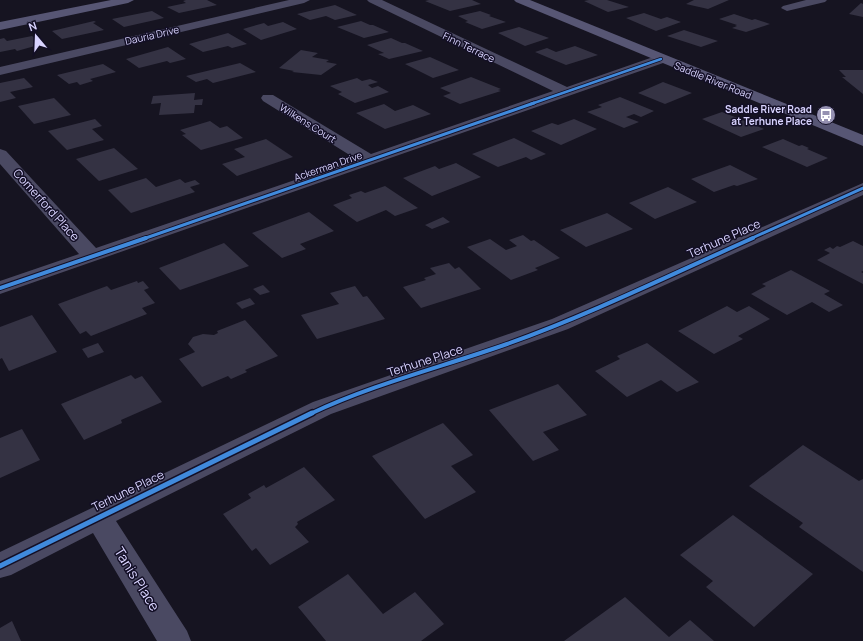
<svg xmlns="http://www.w3.org/2000/svg" width="863" height="641" font-family="Manrope,sans-serif">
<rect width="100%" height="100%" fill="#161421"/>
<g fill="#343243">
<path d="M186,0H207L217,5L179,13L167,7L186,3L183,1Z"/>
<path d="M429,0H472L481,4L450,11L425,1Z"/>
<path d="M589,0H607L629,7L608,12L584,1Z"/>
<path d="M694,0H729L708,9L686,4Z"/>
<path d="M861,3L863,4V17L849,14Z"/>
<path d="M335,5L357,15L335,20L326,16L310,20L297,14Z"/>
<path d="M152,11L164,18L124,27L112,19Z"/>
<path d="M480,11L491,15L489,16L506,22L482,29L465,22L468,21L458,16Z"/>
<path d="M644,13L661,19L667,17L681,22L656,31L626,18Z"/>
<path d="M734,14L752,20L755,19L770,24L746,32L732,28L737,26L735,25H737L719,19Z"/>
<path d="M94,21L96,22L93,23L104,30L62,39L52,31Z"/>
<path d="M361,21L370,25H373L389,32L364,38L337,27Z"/>
<path d="M283,22L297,29L261,40L243,29L264,23L268,26Z"/>
<path d="M519,27L549,38L525,46L498,33Z"/>
<path d="M684,30L718,41L701,47L667,36Z"/>
<path d="M228,33L247,44L232,48L228,46L203,52L189,44Z"/>
<path d="M32,36L42,44L17,51L15,49L0,52V39L4,38L7,41Z"/>
<path d="M391,38L402,43H405L423,51L389,59L378,54L384,53L367,45Z"/>
<path d="M575,46L598,55L566,65L535,52L547,48L556,52Z"/>
<path d="M168,47L186,59L170,63L167,61L139,68L126,59Z"/>
<path d="M301,50L318,53L312,57L329,60L326,62L337,64L321,75L292,72L294,71L279,68Z"/>
<path d="M430,57L459,70L433,78L405,64Z"/>
<path d="M240,63L256,72L213,83L207,79L196,82L186,76Z"/>
<path d="M103,64L116,72L90,79L93,81L80,85L77,82L69,84L57,75Z"/>
<path d="M839,70H863V94L842,77H846Z"/>
<path d="M471,77L501,89L498,90L501,91L460,104L443,96L451,93L440,88Z"/>
<path d="M24,78L33,87L10,92L16,98L0,102V83Z"/>
<path d="M357,78L362,81L370,79L378,82L368,85L372,88L378,86L389,92L355,103L338,94L342,92L330,86Z"/>
<path d="M663,82L692,93L665,104L638,93Z"/>
<path d="M195,93L194,100L203,99L202,105H195L194,113L159,115L161,103L151,104L153,96Z"/>
<path d="M620,97L654,111L641,117L634,114L626,117L639,122L624,128L587,112L602,107L598,105Z"/>
<path d="M54,98L71,115L34,124L18,106Z"/>
<path d="M384,104L395,111L413,105L431,114L385,129L356,113Z"/>
<path d="M722,112L740,119L764,129L741,137L702,119Z"/>
<path d="M95,119L102,126L92,129L104,140L67,150L48,131Z"/>
<path d="M574,119L597,129L561,145L531,131L552,123L558,125Z"/>
<path d="M210,121L220,128L227,126L243,138L201,150L182,135L186,134L180,130Z"/>
<path d="M514,138L546,154L531,160L526,157L498,167L472,154Z"/>
<path d="M266,139L293,157L237,176L222,164L245,157L234,149Z"/>
<path d="M783,139L799,146L802,145L809,148L807,149L828,158L807,167L762,147Z"/>
<path d="M114,148L138,169L99,181L76,159Z"/>
<path d="M456,163L481,177L432,196L403,178L435,166L439,169Z"/>
<path d="M730,165L758,179L737,186L734,185L714,192L691,179Z"/>
<path d="M146,178L156,187L180,179L185,183L195,180L200,184L190,187L195,192L131,213L108,190Z"/>
<path d="M385,186L418,208L395,216L386,210L357,222L333,205L352,198L349,195L361,191L365,193Z"/>
<path d="M668,187L697,202L655,219L629,203Z"/>
<path d="M309,212L334,231L300,244L306,249L282,258L252,233Z"/>
<path d="M607,213L633,229L586,247L560,230Z"/>
<path d="M443,217L450,222L432,229L425,225Z"/>
<path d="M523,235L531,241L534,240L560,258L535,268L538,270L511,280L467,247L490,239L506,250L517,246L509,240Z"/>
<path d="M853,241L863,246V271L861,272L863,273V284L817,260L830,253L824,250L830,247L833,249L837,246L840,247Z"/>
<path d="M224,243L249,266L180,290L159,268Z"/>
<path d="M449,263L455,269L459,267L481,289L421,308L403,287L426,280L424,278L436,274L430,268Z"/>
<path d="M791,270L830,291L824,294L843,305L829,312L812,302L787,315L751,294L766,286L762,284Z"/>
<path d="M137,281L138,283L143,281L149,288L144,290L155,303L142,308L147,314L91,336L86,331L80,334L58,304L107,286L111,290Z"/>
<path d="M263,285L270,292L260,295L253,289Z"/>
<path d="M355,286L363,297L367,296L385,319L317,339L301,315L339,304L330,293Z"/>
<path d="M250,298L255,304L242,309L236,303Z"/>
<path d="M727,306L737,312L749,306L770,319L738,336L743,339L714,354L678,331Z"/>
<path d="M32,315L57,352L9,371L2,358L0,359V327Z"/>
<path d="M245,320L278,356L245,370L247,372L231,379L228,376L202,387L179,359L195,352L188,344L193,337L203,334L214,335L218,333L217,331Z"/>
<path d="M98,343L104,352L88,358L82,349Z"/>
<path d="M647,343L699,382L677,392L661,380L627,397L595,371L620,359L617,356Z"/>
<path d="M131,375L135,379L142,376L162,402L121,420L122,423L84,440L61,404Z"/>
<path d="M558,384L587,415L543,432L559,450L533,461L489,410Z"/>
<path d="M443,423L473,455L451,466L476,492L425,519L372,456Z"/>
<path d="M22,429L40,460L0,478V438Z"/>
<path d="M803,445L859,481L863,479V572L799,527L803,523L749,486Z"/>
<path d="M304,467L335,500L297,522L298,524L295,527L309,542L270,565L256,548L252,551L223,514L251,498L248,494L264,485L266,488Z"/>
<path d="M733,515L813,574L754,627L706,587L713,581L680,555Z"/>
<path d="M348,574L383,614L415,592L444,624L421,641H326L298,607Z"/>
<path d="M625,597L669,637L690,620L714,641H564Z"/>
<path d="M12,621L21,641H0V628Z"/>
</g>
<g fill="none" stroke-linecap="round" stroke-linejoin="round">
<g fill="#4a4962" fill-rule="evenodd">
<path d="M289,0H310L304,3L0,75V67Z"/>
<path d="M367,0H382L567,87L656,56H666L668,59L666,62L0,294V281L79,254L0,164V149L6,151L96,248L356,159L263,101L261,98L263,95H273L371,154L553,91L369,2Z"/>
<path d="M806,0H827L825,2L787,11L781,8L783,6Z"/>
<path d="M863,183V195L568,329L331,414L116,521L187,631L191,641H157L93,533L11,575L0,578V552L313,402L552,319Z"/>
</g>
<g fill="#575674" fill-rule="evenodd">
<path d="M111,0H134L128,3L0,30V22Z"/>
<path d="M514,0H530L863,135V146L516,2Z"/>
</g>
<g stroke="#130f26" stroke-width="4">
<path id="cycleway-far3" d="M531,104L661,59"/>
</g>
<g stroke="#130f26" stroke-width="5">
<g id="cycleway-far2">
<path d="M143,239L534,103"/>
<path d="M750,239L863,188"/>
</g>
</g>
<g stroke="#130f26" stroke-width="6">
<g id="cycleway-far1">
<path d="M0,288L146,238"/>
<path d="M310,414C373,384 442,367 507,344C591,314 672,274 753,238"/>
</g>
</g>
<g stroke="#130f26" stroke-width="8">
<path id="cycleway" d="M0,566L312,413"/>
</g>
<use href="#cycleway-far3" stroke="#408adc" stroke-width="2.5"/>
<use href="#cycleway-far2" stroke="#408adc" stroke-width="3"/>
<use href="#cycleway-far1" stroke="#408adc" stroke-width="4"/>
<use href="#cycleway" stroke="#408adc" stroke-width="5"/>
</g>
<defs>
<g id="bus-disc" transform="scale(1)"><circle r="9.5" fill="#9591b1" stroke="#130f26"/><path d="M-5-6H5V4H4V6H2V4H-2V6H-4V4H-5ZM-3.5-4V0h7V-4ZM-3.5 1.2v1.5H-2V1.2ZM2 1.2v1.5H3.5V1.2Z" fill="#fff"/></g>
</defs>
<g fill-rule="evenodd">
<use href="#bus-disc" x="826" y="115"/>
</g>
<g text-anchor="middle" stroke-width="3" stroke-linejoin="round" paint-order="stroke">
<g font-size="10" fill="#d9d4ff" stroke="#130f26">
<text transform="translate(152 35) rotate(-13)" y="4">Dauria Drive</text>
<text transform="translate(469 47) rotate(26)" y="4">Finn Terrace</text>
<text transform="translate(713 80) rotate(22)" y="4">Saddle River Road</text>
<text transform="translate(308 123) rotate(32)" y="4">Wilkens Court</text>
<text transform="translate(328 166) rotate(-19)" y="4">Ackerman Drive</text>
</g>
<g font-size="10" font-weight="bold" fill="#d9d4ff" stroke="#130f26" text-anchor="end">
<text x="812" y="113">Saddle River Road<tspan x="812" dy="12">at Terhune Place</tspan></text>
</g>
<g font-size="12" fill="#d9d4ff" stroke="#130f26">
<text transform="translate(46 205) rotate(48)" y="4">Comerford Place</text>
<text transform="translate(724 239) rotate(-24)" y="4">Terhune Place</text>
<text transform="translate(425 361) rotate(-18)" y="4">Terhune Place</text>
<text transform="translate(128 491) rotate(-26)" y="4">Terhune Place</text>
</g>
<g font-size="14" fill="#d9d4ff" stroke="#130f26">
<text transform="translate(137 579) rotate(58)" y="5">Tanis Place</text>
</g>
</g>
<g transform="translate(36 36) rotate(341)" stroke="#130f26" stroke-width="3" paint-order="stroke">
<path d="M0-3L7 15L0 10L-7 15Z" fill="#d9d4ff"/>
<text y="-6" font-size="11" font-weight="bold" text-anchor="middle" fill="#d9d4ff">N</text>
</g>
</svg>
